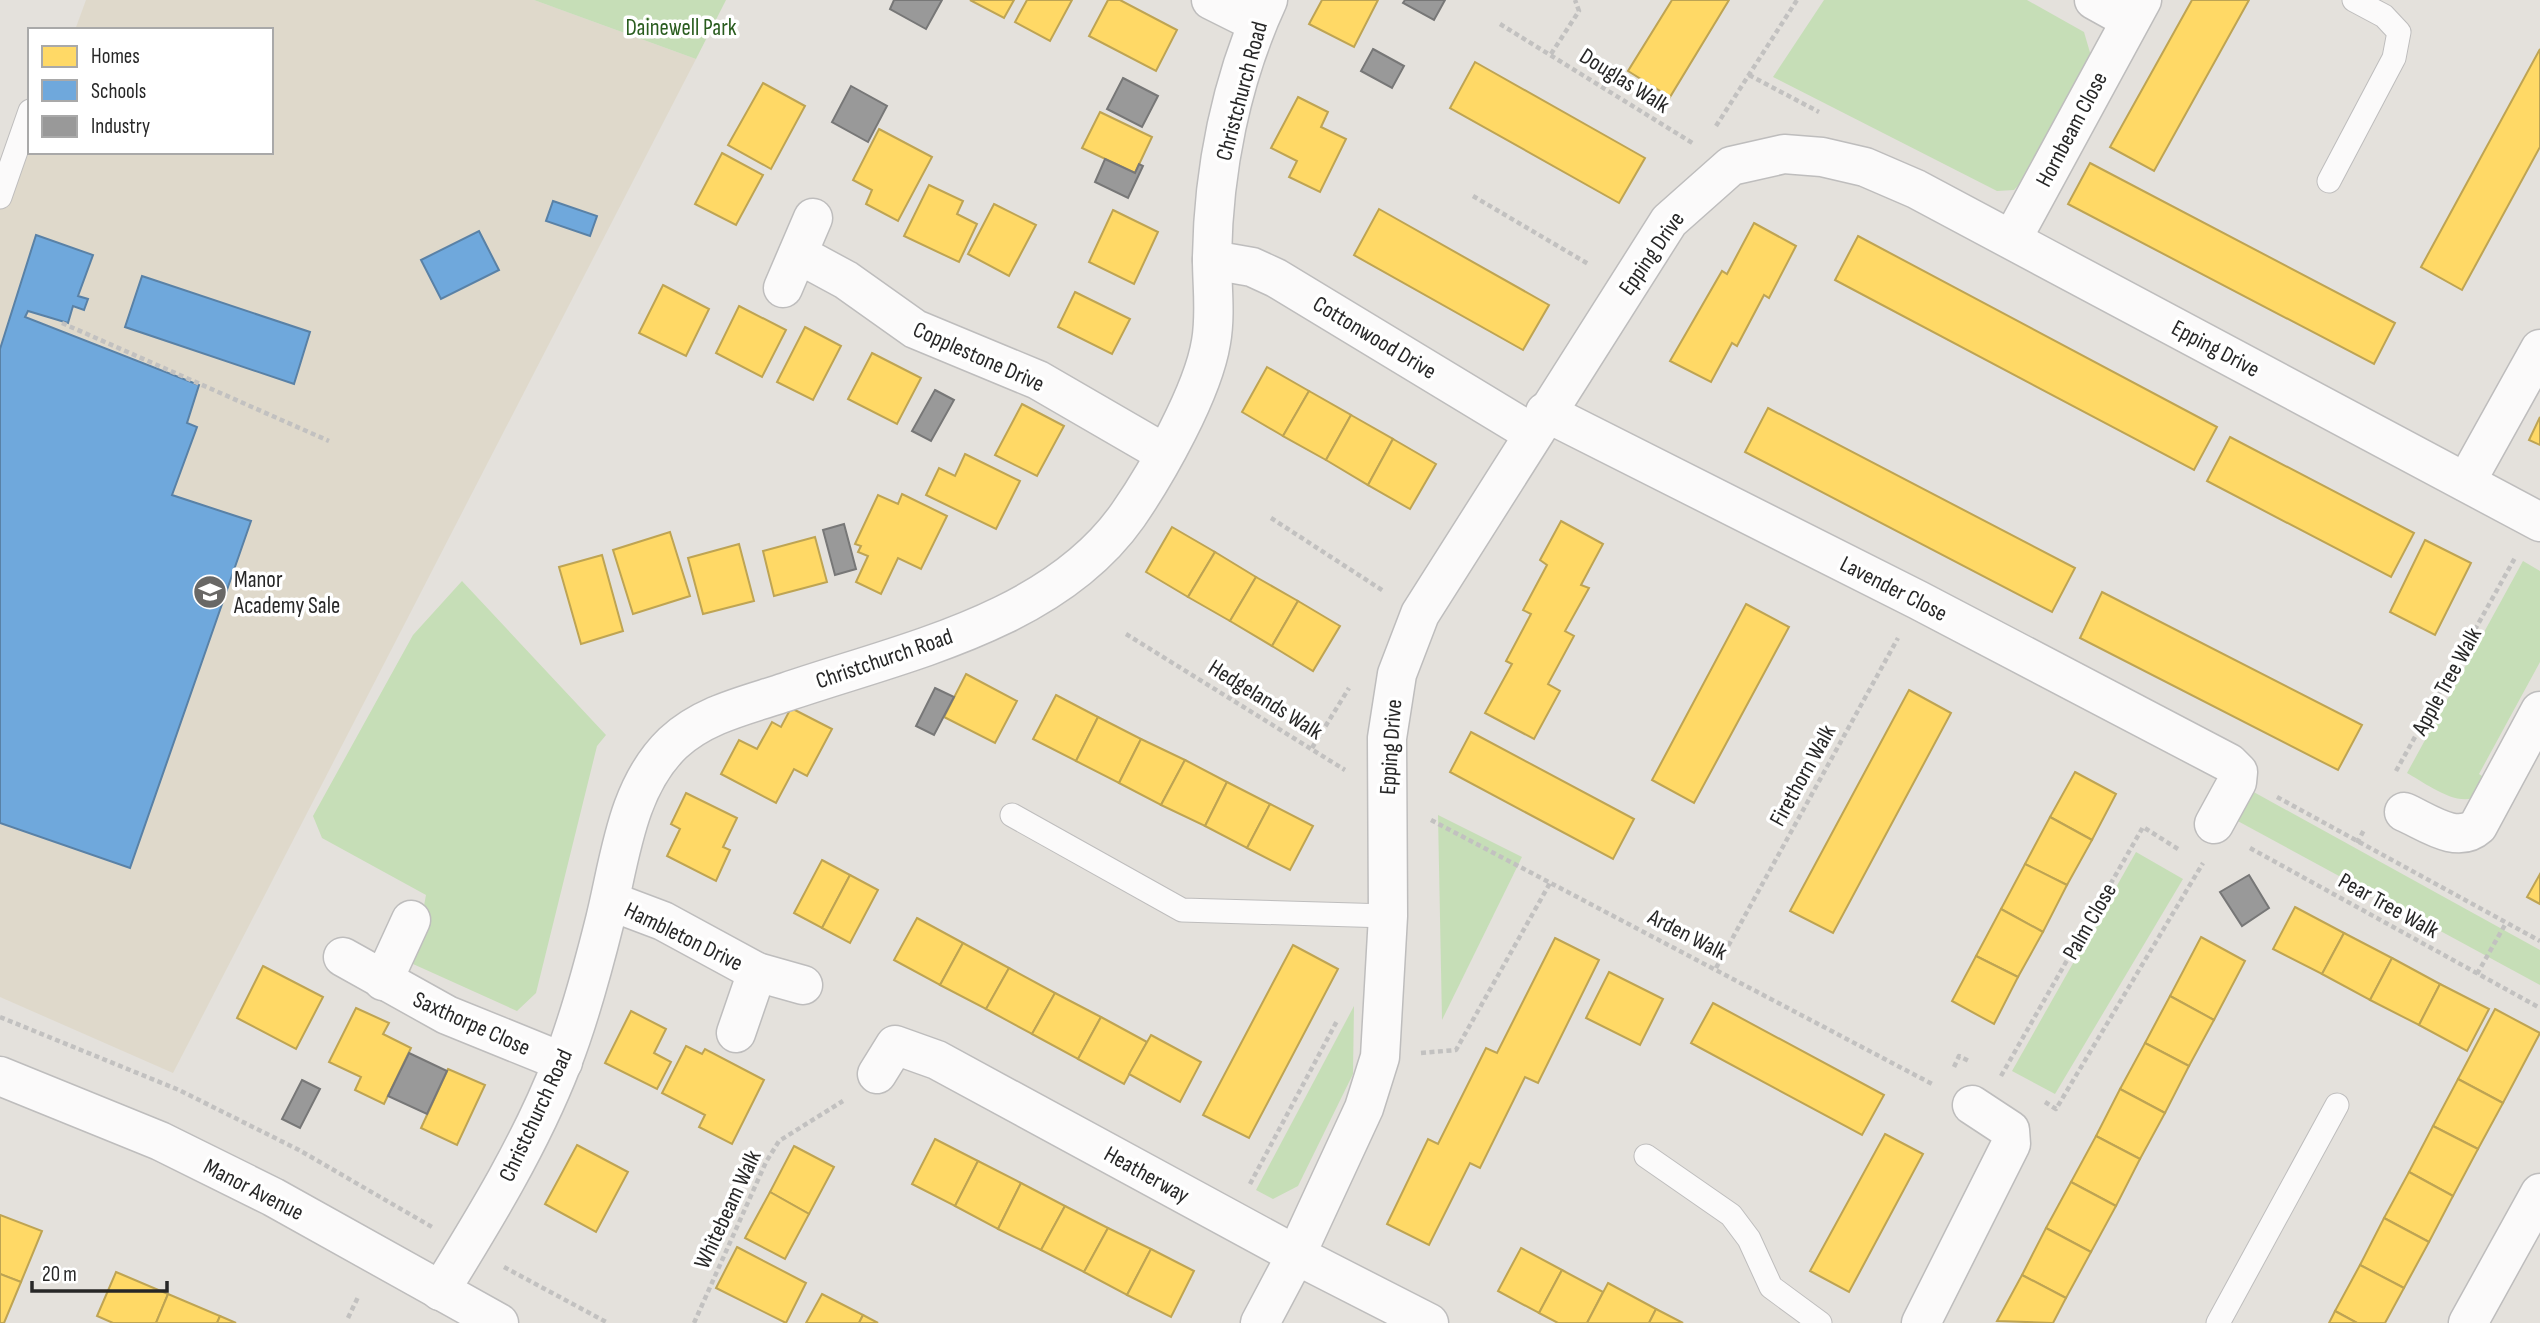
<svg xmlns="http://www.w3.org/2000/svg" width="2540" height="1323" font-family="'Sofia Sans Condensed',sans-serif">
<rect width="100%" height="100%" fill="#e4e1dc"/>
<path fill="#dfd9cb" d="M86,0H534L696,59L173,1073L0,997V186L30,104V152H271V30H75Z"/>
<g fill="#c6deb7">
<path d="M534,0H726L696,59Z"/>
<path d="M1824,0H2027L2084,32L2091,56L2027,176L2014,190L1997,191L1773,77Z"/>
<path d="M2523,561L2540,571V662L2479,774L2488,780C2486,784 2483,791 2479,794C2461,811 2424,782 2407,773Z"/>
<path d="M462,581L606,735L597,746L536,993L517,1011L413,964L426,895L322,838L313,816L413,635Z"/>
<path d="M2250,790L2540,950V985L2234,819Z"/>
<path d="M1438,815L1522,857L1442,1020Z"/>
<path d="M2136,852L2183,879L2055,1094L2012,1071Z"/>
<path d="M1354,1006L1353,1074L1298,1186L1273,1199L1256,1190Z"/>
</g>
<g fill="#ffd966" stroke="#bea453" stroke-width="2">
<path d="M970,0H1014L1004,18Z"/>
<path d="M1027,0H1072L1050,41L1015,22Z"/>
<path d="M1108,0H1120L1177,30L1156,71L1089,36Z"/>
<path d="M1322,0H1378L1354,47L1309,24Z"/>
<path d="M1672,0H1729L1670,97L1628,71Z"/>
<path d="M2192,0H2249L2154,171L2110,147Z"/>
<path d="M2540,49V147L2462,290L2421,267Z"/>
<path d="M1475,62L1645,158L1619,203L1450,108Z"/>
<path d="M763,83L805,106L771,169L728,145Z"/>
<path d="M1298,97L1328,112L1321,127L1346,139L1320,192L1289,177L1297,161L1271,148Z"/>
<path d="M1100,112L1152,137L1135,173L1082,148Z"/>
<path d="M879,129L932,157L898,221L866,204L872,190L853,180Z"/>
<path d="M722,153L763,175L736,225L695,204Z"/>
<path d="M2090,163L2395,323L2374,364L2068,204Z"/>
<path d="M929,185L963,201L957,214L977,224L959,262L904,236Z"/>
<path d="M994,204L1036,225L1009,276L968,254Z"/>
<path d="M1379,209L1549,305L1523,350L1354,255Z"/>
<path d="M1113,210L1158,232L1134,284L1089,262Z"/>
<path d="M1754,223L1796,246L1769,298L1764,295L1737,346L1732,343L1711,382L1670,361L1722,271L1727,274Z"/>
<path d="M1858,236L2217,427L2194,470L1835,280Z"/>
<path d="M663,285L709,309L686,356L639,333Z"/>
<path d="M1075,292L1130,319L1112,354L1058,327Z"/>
<path d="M739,306L786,330L762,377L716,353Z"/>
<path d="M805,327L841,346L813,400L777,382Z"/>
<path d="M872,353L921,378L897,424L848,399Z"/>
<path d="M1267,367L1309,391L1283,436L1242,412Z"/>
<path d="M1309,391L1351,415L1326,460L1283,436Z"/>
<path d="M1022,404L1064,426L1037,476L995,455Z"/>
<path d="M1768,408L2075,568L2052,612L1745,452Z"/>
<path d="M1351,415L1393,439L1368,485L1326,460Z"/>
<path d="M2540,417V445L2529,440Z"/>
<path d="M2230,437L2414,533L2391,577L2207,481Z"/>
<path d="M1393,439L1436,464L1410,509L1368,485Z"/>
<path d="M965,454L1020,481L996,529L926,495L939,468L955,476Z"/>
<path d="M902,494L947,516L921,569L898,558L881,594L856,582L868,556L858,552L861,546L855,544L878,495L898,504Z"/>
<path d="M1561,521L1603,544L1581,585L1589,588L1565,631L1574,636L1548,684L1560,691L1534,739L1485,713L1512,664L1506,661L1531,614L1523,610L1547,565L1540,560Z"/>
<path d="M1172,527L1215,552L1188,597L1146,572Z"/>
<path d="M670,532L690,596L633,614L613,550Z"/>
<path d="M815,537L827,582L774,596L763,551Z"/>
<path d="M2425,540L2471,563L2435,635L2390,612Z"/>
<path d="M739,544L754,601L703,614L688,558Z"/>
<path d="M1215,552L1256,577L1230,621L1188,597Z"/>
<path d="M602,555L623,631L581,644L559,567Z"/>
<path d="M1256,577L1298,601L1272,646L1230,621Z"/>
<path d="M2102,592L2362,725L2338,770L2080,638Z"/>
<path d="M1298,601L1340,626L1313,671L1272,646Z"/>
<path d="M1746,604L1789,627L1694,803L1652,780Z"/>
<path d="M966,674L1017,701L995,743L944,717Z"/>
<path d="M1909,690L1951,713L1833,933L1790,911Z"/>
<path d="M1056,695L1098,717L1076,761L1033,739Z"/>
<path d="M791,708L832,729L807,776L794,769L776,803L721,774L739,740L757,749L772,722L781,727Z"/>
<path d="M1098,717L1141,739L1119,783L1076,761Z"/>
<path d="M1471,732L1634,819L1613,859L1450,772Z"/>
<path d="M1141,739L1185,760L1161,805L1119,783Z"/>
<path d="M1185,760L1227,782L1205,826L1161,805Z"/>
<path d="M2075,772L2116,794L2092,840L2050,817Z"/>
<path d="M1227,782L1270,804L1247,848L1205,826Z"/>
<path d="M686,793L737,818L723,847L730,850L716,881L667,856L680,829L671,824Z"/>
<path d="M1270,804L1313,826L1290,870L1247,848Z"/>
<path d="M2050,817L2092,840L2067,885L2025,864Z"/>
<path d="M822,860L850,875L822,928L794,913Z"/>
<path d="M2025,864L2067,885L2043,932L2001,909Z"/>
<path d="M2540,874V904L2527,897Z"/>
<path d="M850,875L878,890L850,943L822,928Z"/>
<path d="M2295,907L2344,933L2322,974L2273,949Z"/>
<path d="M2001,909L2043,932L2018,977L1976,956Z"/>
<path d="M917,918L963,943L940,985L894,960Z"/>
<path d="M2344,933L2392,958L2370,1000L2322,974Z"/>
<path d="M2201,937L2245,961L2214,1020L2170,996Z"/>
<path d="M1555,938L1599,960L1538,1083L1525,1077L1480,1168L1470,1163L1429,1245L1387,1224L1428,1139L1438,1144L1486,1048L1497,1053Z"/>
<path d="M963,943L1009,968L986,1009L940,985Z"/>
<path d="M1293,945L1338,969L1249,1138L1203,1115Z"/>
<path d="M1976,956L2018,977L1994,1024L1952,1001Z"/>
<path d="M2392,958L2440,984L2419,1025L2370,1000Z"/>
<path d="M263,966L323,997L296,1049L237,1018Z"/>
<path d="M1009,968L1055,993L1032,1034L986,1009Z"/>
<path d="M1609,972L1663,999L1640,1045L1586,1018Z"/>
<path d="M2440,984L2489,1009L2467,1051L2419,1025Z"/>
<path d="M1055,993L1101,1017L1078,1059L1032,1034Z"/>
<path d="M2170,996L2214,1020L2189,1066L2145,1043Z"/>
<path d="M1713,1003L1884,1095L1862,1135L1691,1043Z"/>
<path d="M356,1008L389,1023L383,1034L411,1048L384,1104L355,1090L361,1077L329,1062Z"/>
<path d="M2495,1009L2540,1033L2503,1103L2458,1079Z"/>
<path d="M631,1011L666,1029L654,1053L671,1062L657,1089L605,1063Z"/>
<path d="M1101,1017L1147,1042L1124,1084L1078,1059Z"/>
<path d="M1151,1035L1201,1062L1180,1102L1129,1074Z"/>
<path d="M2145,1043L2189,1066L2165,1113L2120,1089Z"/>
<path d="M686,1046L702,1054L705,1049L764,1080L732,1144L699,1127L705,1115L662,1093Z"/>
<path d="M448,1069L485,1085L457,1145L421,1128Z"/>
<path d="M2458,1079L2503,1103L2478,1149L2433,1126Z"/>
<path d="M2120,1089L2165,1113L2140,1159L2096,1136Z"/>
<path d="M2433,1126L2478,1149L2453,1196L2409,1172Z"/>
<path d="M1885,1134L1923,1154L1849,1292L1810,1271Z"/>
<path d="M2096,1136L2140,1159L2116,1206L2071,1182Z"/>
<path d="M935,1139L978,1161L955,1206L912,1184Z"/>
<path d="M577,1145L628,1172L596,1232L545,1204Z"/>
<path d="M794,1146L834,1167L809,1214L770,1192Z"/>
<path d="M978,1161L1021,1183L998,1229L955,1206Z"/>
<path d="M2409,1172L2453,1196L2429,1242L2384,1218Z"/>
<path d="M2071,1182L2116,1206L2091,1252L2046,1228Z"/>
<path d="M1021,1183L1065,1206L1041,1250L998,1229Z"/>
<path d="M770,1192L809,1214L785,1259L745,1238Z"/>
<path d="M1065,1206L1108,1228L1084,1272L1041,1250Z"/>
<path d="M0,1215L42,1231L21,1282L0,1274Z"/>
<path d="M2384,1218L2429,1242L2404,1288L2360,1265Z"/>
<path d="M1108,1228L1151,1249L1127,1295L1084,1272Z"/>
<path d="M2046,1228L2091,1252L2066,1298L2022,1275Z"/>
<path d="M737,1247L806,1283L786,1323L716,1288Z"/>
<path d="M1521,1248L1562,1270L1539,1313L1498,1291Z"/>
<path d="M1151,1249L1194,1271L1171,1317L1127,1295Z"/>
<path d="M2360,1265L2404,1288L2385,1323H2357L2335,1311Z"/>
<path d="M1562,1270L1603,1292L1587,1323H1558L1539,1313Z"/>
<path d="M116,1272L168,1294L156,1323H113L97,1316Z"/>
<path d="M0,1274L21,1282L4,1323H0Z"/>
<path d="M2022,1275L2066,1298L2053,1323L1997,1321Z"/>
<path d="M1608,1283L1656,1309L1649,1323H1587Z"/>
<path d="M168,1294L220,1316L217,1323H156Z"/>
<path d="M822,1294L863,1315L859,1323H806Z"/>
<path d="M1656,1309L1683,1323H1649Z"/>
<path d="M2335,1311L2357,1323H2329Z"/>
<path d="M863,1315L878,1323H859Z"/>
<path d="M220,1316L236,1323H217Z"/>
</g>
<g fill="#6fa8dc" stroke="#5981a6" stroke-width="2">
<path d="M553,201L597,216L590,236L546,221Z"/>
<path d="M479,231L499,270L441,299L421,260Z"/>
<path d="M36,235L93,255L78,296L88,299L84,310L73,306L68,323L28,311L25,317L199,385L187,423L197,427L172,495L251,521L130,868L0,823V349Z"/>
<path d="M142,276L310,332L294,384L125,327Z"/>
</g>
<g fill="#999" stroke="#777" stroke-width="2">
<path d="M894,0H942L926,29L890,9Z"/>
<path d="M1405,0H1445L1434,20L1403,3Z"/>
<path d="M1373,49L1404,66L1392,88L1361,71Z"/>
<path d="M1123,78L1158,96L1142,127L1107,109Z"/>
<path d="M851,86L887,106L868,142L832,122Z"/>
<path d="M1105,159L1135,173L1139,164L1143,166L1128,198L1095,182Z"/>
<path d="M935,390L954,400L931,441L912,431Z"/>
<path d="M844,524L856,569L835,575L823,530Z"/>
<path d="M935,688L954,697L934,735L916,726Z"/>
<path d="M2249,875L2269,908L2242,926L2220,892Z"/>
<path d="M409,1053L447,1071L427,1114L388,1096Z"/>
<path d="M302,1080L320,1089L300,1128L282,1119Z"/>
</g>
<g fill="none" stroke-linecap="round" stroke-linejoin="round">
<g stroke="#bebdbd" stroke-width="25">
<g id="service">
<path d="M2329,181L2394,58L2399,32L2384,16L2354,0"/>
<path d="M0,197L30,111"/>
<path d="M1012,815L1182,910L1388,916"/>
<path d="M1646,1156L1731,1215L1749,1239L1771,1287L1820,1323"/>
<path d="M2218,1323L2337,1105"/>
</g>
</g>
<g stroke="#bebdbd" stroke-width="41">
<g id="minor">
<path d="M1211,0L1257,23"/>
<path d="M2094,0L2130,20"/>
<path d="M2012,239L2142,0"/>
<path d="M798,254L846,280L915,329L1038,380L1164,453"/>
<path d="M1212,260L1252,267L1276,278L1532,433"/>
<path d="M783,288L813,218"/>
<path d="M1545,412L1918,600L2229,763L2238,772L2237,782L2214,824"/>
<path d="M2466,482L2540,349"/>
<path d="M2404,812C2427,822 2457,845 2478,826L2540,711"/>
<path d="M610,901L663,921L757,972L803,985"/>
<path d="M343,957L447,1015L563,1062"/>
<path d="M383,981L411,920"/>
<path d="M736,1033L757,972"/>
<path d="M877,1074L895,1045L937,1060L1296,1255L1429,1323"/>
<path d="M440,1291C485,1218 531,1143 562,1063C580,1017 593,968 605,920C620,860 626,788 673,743C704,714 747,705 786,692C903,652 1053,622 1128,515C1157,473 1203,392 1211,342C1216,314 1212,287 1212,259C1213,171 1231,80 1268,0"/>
<path d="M1260,1323L1296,1255L1364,1108L1380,1057L1388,916L1387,738L1397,674L1420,614L1669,221L1731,166L1784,154L1822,157L1865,167L1916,189L2540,522"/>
<path d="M1921,1323L2011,1144L2010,1130L1972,1105"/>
<path d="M2468,1323L2540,1193"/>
</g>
</g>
<g stroke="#bebdbd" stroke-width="41">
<path id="tertiary" d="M0,1076L160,1141L273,1197L499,1323"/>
</g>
<g stroke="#c2c1c0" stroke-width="4.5" stroke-dasharray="5 3.5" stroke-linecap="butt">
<path d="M1500,24L1694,144"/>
<path d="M1551,54L1579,11L1575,0"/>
<path d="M1749,75L1819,112"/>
<path d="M1716,126L1797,0"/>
<path d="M1473,196L1590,265"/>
<path d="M62,323L329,441"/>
<path d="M1271,518L1385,592"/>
<path d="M1126,634L1345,770"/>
<path d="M1312,748L1349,688"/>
<path d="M2396,771L2516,556"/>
<path d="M2277,797L2540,941"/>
<path d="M1431,820L1934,1085"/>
<path d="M2357,843L2365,828"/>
<path d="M2250,848L2540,1008"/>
<path d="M1716,968L1898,638"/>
<path d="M2477,974L2506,923"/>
<path d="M0,1017L179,1090L299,1150L432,1227"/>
<path d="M1421,1053L1456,1050L1550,883"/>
<path d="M1954,1067L1959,1056L1969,1061"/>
<path d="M2001,1076L2143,827L2178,849"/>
<path d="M2045,1102L2056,1109L2203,863"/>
<path d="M1250,1184L1338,1019"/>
<path d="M504,1267L608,1323"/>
<path d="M348,1318L359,1295"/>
<path d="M694,1323L766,1162L779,1141L843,1101"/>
</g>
<use href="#service" stroke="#fbfafa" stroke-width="23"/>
<use href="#minor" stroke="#fbfafa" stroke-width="38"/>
<use href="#tertiary" stroke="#fbfafa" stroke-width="38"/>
</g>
<defs>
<g id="school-disc" transform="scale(1.75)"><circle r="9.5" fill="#696866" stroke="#fff"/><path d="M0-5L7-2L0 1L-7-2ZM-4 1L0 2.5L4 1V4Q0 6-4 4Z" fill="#fff"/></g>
</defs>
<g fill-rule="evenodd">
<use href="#school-disc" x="210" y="592"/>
</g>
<g text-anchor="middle" stroke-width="7" stroke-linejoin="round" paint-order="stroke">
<g font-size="23" fill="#295c1e" stroke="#fff">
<text x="681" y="35">Dainewell Park</text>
</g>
<g font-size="23" fill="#272727" stroke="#fff">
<text transform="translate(1625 80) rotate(32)" y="8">Douglas Walk</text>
<text transform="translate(1241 91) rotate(-75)" y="8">Christchurch Road</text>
<text transform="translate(2071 129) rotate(-62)" y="8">Hornbeam Close</text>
<text transform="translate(1651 253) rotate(-55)" y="8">Epping Drive</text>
<text transform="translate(1375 337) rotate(31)" y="8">Cottonwood Drive</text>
<text transform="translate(2216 348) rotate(28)" y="8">Epping Drive</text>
<text transform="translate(979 356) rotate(24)" y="8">Copplestone Drive</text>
<text transform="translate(1894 588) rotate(27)" y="8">Lavender Close</text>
<text transform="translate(884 658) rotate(-19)" y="8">Christchurch Road</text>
<text transform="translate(2446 681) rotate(-61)" y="8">Apple Tree Walk</text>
<text transform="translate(1266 699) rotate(32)" y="8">Hedgelands Walk</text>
<text transform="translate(1390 747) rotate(-86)" y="8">Epping Drive</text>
<text transform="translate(1802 775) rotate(-61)" y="8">Firethorn Walk</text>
<text transform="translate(2389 905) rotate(29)" y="8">Pear Tree Walk</text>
<text transform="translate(2089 921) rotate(-60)" y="8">Palm Close</text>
<text transform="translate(1688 934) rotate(27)" y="8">Arden Walk</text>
<text transform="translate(684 936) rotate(26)" y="8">Hambleton Drive</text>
<text transform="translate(472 1023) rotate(24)" y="8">Saxthorpe Close</text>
<text transform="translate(535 1115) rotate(-65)" y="8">Christchurch Road</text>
<text transform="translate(1147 1174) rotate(29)" y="8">Heatherway</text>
<text transform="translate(254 1189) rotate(27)" y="8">Manor Avenue</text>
<text transform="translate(727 1209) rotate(-65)" y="8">Whitebeam Walk</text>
</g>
<g font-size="23" fill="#272727" stroke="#fff" text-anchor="start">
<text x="234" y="587">Manor<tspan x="234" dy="26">Academy Sale</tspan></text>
</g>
</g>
<rect x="28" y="28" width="245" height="126" fill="#ffffff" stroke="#a9a9a9" stroke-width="2"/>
<rect x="42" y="46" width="35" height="21" fill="#ffd966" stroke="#a9a9a9" stroke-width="2"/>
<text x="91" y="63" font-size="21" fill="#272727">Homes</text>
<rect x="42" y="80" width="35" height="21" fill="#6fa8dc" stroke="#a9a9a9" stroke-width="2"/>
<text x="91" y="98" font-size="21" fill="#272727">Schools</text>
<rect x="42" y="116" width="35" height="21" fill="#999999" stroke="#a9a9a9" stroke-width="2"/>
<text x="91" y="133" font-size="21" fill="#272727">Industry</text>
<path d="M32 1281v10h135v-10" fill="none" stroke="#272727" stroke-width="3.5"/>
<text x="42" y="1281" font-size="21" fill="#272727" stroke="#ffffff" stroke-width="5" paint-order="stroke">20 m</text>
</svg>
